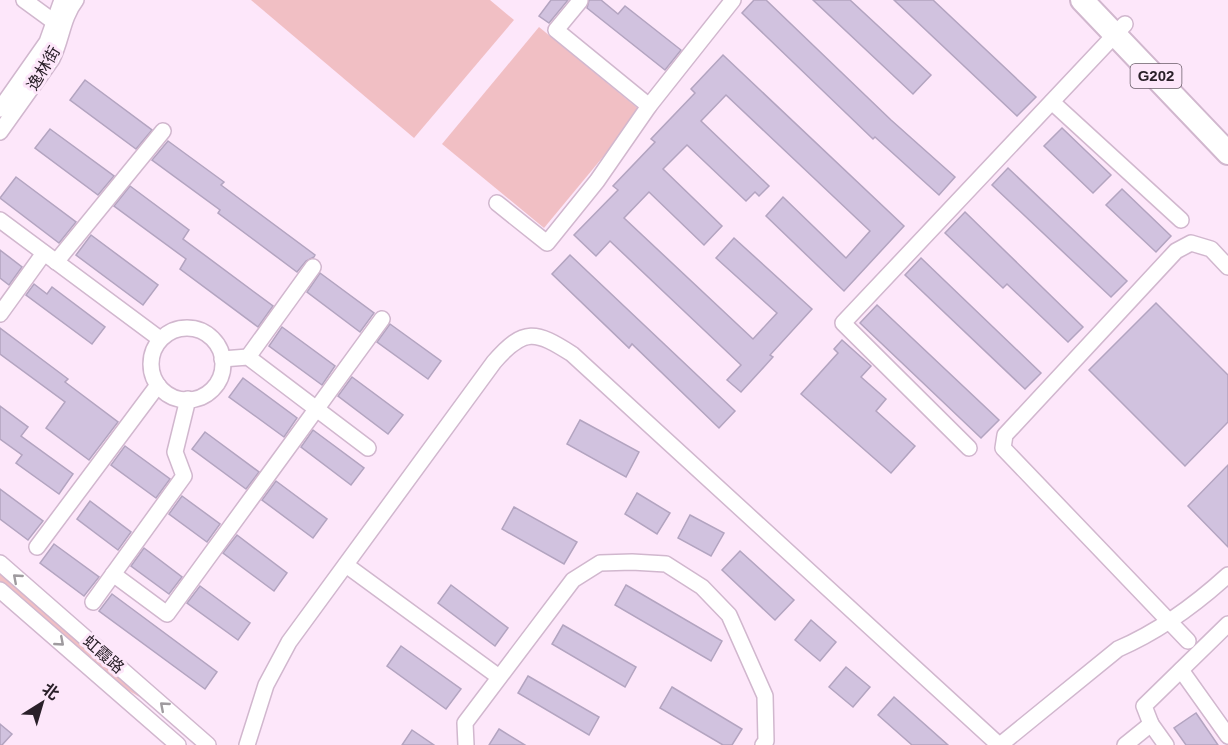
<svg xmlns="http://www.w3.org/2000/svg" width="1228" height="745" font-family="Arial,'Noto Sans SC',sans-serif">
<rect width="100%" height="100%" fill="#fde7fa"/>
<g fill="#f1bfc4">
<path d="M251,0H490L514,20L414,138Z"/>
<path d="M539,27L641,111L544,228L442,144Z"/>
<path d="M0,571L145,697L143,699L114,682L0,581Z"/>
</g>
<g fill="#d1c2df" stroke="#b3a4c0" stroke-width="1.5">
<path d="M551,0H568L549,23L539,16Z"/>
<path d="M589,0H601L618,14L625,6L681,50L665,70L587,8Z"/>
<path d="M754,0H766L891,120L955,177L939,195L875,137L873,139L742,13Z"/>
<path d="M813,0H850L931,75L913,94Z"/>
<path d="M894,0H933L1036,97L1017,116Z"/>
<path d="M723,55L904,226L844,291L766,216L783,197L846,258L870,231L726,95L701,121L769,186L759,196L755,192L746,201L687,145L663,169L722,226L704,245L649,192L624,218L753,339L777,313L716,258L734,238L812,309L770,355L773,357L741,392L727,380L741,365L610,241L596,256L574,235L618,190L613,186L655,142L651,139L695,93L691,89Z"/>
<path d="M85,80L152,130L136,149L70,100Z"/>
<path d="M1062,128L1111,175L1093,193L1044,146Z"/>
<path d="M50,129L114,176L98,195L35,148Z"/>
<path d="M168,141L224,182L221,185L315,255L314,257L306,261L297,272L218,213L220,210L152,160Z"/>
<path d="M1008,168L1127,281L1111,297L992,185Z"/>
<path d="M16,177L76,222L59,243L0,198Z"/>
<path d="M130,186L189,230L183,239L273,306L258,327L180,269L186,259L114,206Z"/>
<path d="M1122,189L1171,236L1156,252L1106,205Z"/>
<path d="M965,212L1083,327L1068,342L1007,284L1003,288L945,233Z"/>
<path d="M91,235L158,285L143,305L76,255Z"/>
<path d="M0,250L22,267L9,285L0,278Z"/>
<path d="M570,255L735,411L719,428L632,344L629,348L552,274Z"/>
<path d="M921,258L1041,373L1025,389L905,275Z"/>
<path d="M320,273L374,313L360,332L307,292Z"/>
<path d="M34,284L47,294L52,287L105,327L92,344L26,295Z"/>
<path d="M1156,303L1228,375V422L1185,466L1089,370Z"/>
<path d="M877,305L999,420L981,438L860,323Z"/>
<path d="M390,324L441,361L428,379L377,342Z"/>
<path d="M282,327L335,366L322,385L269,346Z"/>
<path d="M0,328L68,379L65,382L118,422L89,460L46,428L65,402L0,354Z"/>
<path d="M842,340L871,366L861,377L886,399L876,411L915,446L891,473L801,394L838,353L834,349Z"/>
<path d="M352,377L403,415L388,434L338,396Z"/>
<path d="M243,378L297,418L284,437L229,397Z"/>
<path d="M0,406L28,427L21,436L73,474L59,494L16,463L22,455L0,439Z"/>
<path d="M580,420L639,452L626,477L567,444Z"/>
<path d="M313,430L364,468L351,485L301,447Z"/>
<path d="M205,432L259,472L246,489L192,449Z"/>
<path d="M125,446L170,479L156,498L111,465Z"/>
<path d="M1228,465V547L1188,506Z"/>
<path d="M276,481L327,519L313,538L262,500Z"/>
<path d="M0,489L43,521L28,540L0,519Z"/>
<path d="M637,493L670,513L657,534L625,514Z"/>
<path d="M182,496L220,524L207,542L169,514Z"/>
<path d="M90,501L131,532L118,550L77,519Z"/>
<path d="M514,507L577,542L564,564L502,529Z"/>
<path d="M690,515L724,533L711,556L678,538Z"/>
<path d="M237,535L287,573L274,591L223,553Z"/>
<path d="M54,544L99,577L84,596L40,563Z"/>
<path d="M144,548L182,577L169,594L131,566Z"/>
<path d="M740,551L794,600L775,620L722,570Z"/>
<path d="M451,585L508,628L495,646L438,603Z"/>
<path d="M626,585L722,641L711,661L615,605Z"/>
<path d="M200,586L250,623L238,640L187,603Z"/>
<path d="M112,594L217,672L205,689L99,611Z"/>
<path d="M811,620L836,642L820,661L795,640Z"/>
<path d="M563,625L636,667L625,687L552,644Z"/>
<path d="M401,646L461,689L446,709L387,666Z"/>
<path d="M846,667L870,687L853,707L829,687Z"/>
<path d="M528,676L599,717L589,735L518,693Z"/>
<path d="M672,687L742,729L732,745H723L660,708Z"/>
<path d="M894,697L948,745H912L878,715Z"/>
<path d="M1196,713L1218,745H1186L1174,728Z"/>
<path d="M0,724L12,734L2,745H0Z"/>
<path d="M499,729L525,745H489Z"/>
<path d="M412,730L434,745H402Z"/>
</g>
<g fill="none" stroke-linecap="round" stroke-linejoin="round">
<g stroke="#d1b7ce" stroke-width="18">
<g id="minor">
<path d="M24,0L61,27"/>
<path d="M580,1L556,30L649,106"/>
<path d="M1052,102L1181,220"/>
<path d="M0,109L47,42L62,0"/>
<path d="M0,132L52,59C62,39 62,18 76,0"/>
<path d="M497,203L547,243L597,181L649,106L733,0"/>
<path d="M0,220L160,339"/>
<path d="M56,262L163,131"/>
<path d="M0,314L44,253"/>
<circle cx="187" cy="364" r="36"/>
<path d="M248,357L313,267"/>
<path d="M222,359L248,357L368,448"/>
<path d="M969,448L843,323L1125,24"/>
<path d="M37,547L158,385"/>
<path d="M0,563L208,745"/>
<path d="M346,565L499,677"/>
<path d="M113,574L167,614L382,319"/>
<path d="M0,590L178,745"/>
<path d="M93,602L184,476L175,452L188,399"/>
<path d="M1188,641L1003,448L1005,435L1176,251L1191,243L1211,249L1228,267"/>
<path d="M1181,670L1228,736"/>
<path d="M247,745L266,685L289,642L494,362C524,327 536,331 572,354L999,745"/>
<path d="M466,745L465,723L573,580L600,563L632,562L666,564L702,587L729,615L765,696L766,741L763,745"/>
<path d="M1000,745L1118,649C1160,631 1195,605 1228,575"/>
<path d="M1125,745L1151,724"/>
<path d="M1166,745L1151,724L1144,706L1228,624"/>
</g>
</g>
<g stroke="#d1b7ce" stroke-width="26">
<path id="highway" d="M1082,0L1228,153"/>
</g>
<use href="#minor" stroke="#fff" stroke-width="15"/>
<use href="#highway" stroke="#fff" stroke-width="22"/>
</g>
<defs><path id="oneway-chevron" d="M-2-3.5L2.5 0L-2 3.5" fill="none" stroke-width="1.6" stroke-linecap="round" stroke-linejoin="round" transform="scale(1.5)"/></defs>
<g stroke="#9f9b9f">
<use href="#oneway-chevron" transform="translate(17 578) rotate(-139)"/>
<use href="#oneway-chevron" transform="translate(60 642) rotate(41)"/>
<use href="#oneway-chevron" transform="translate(164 706) rotate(-139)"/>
</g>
<g text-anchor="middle" stroke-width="6" stroke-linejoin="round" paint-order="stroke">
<rect fill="#fde7fa" stroke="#695c68" stroke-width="1.5" x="1130.5" y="64" width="51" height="24" rx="4.5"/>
<g font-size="15" font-weight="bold" fill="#2a2029">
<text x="1156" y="81">G202</text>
</g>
<g font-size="16" fill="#2a2029" stroke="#fde7fa">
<text transform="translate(43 68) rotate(-59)" y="6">逸林街</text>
<text transform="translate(104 654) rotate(41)" y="6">虹霞路</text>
</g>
</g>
<g transform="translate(42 703) rotate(37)" stroke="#fde7fa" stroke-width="4.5" paint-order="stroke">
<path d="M0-4.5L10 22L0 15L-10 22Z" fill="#2a2029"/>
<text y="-9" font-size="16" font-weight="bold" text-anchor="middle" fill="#2a2029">北</text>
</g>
</svg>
